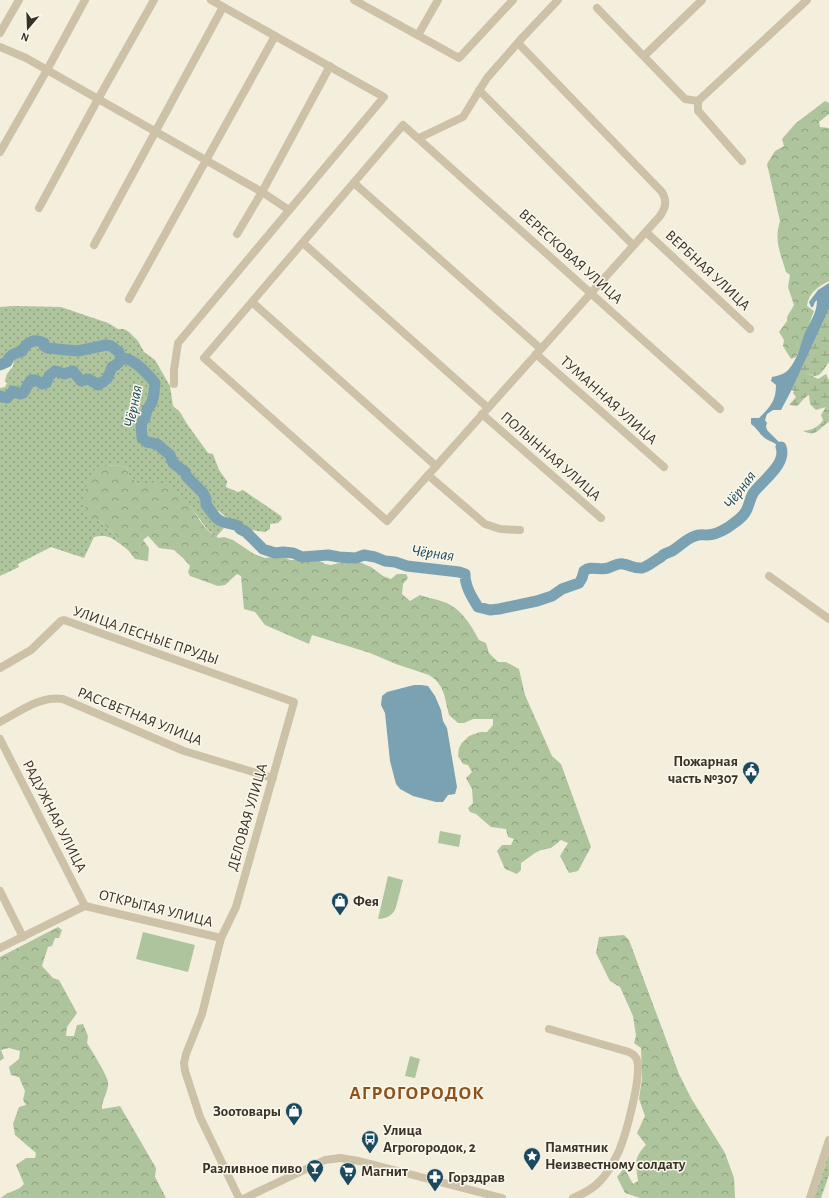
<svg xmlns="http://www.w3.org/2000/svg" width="829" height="1198" font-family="'Alegreya Sans',sans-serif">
<defs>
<pattern id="grass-dots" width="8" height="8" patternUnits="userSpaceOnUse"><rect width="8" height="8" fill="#adc49c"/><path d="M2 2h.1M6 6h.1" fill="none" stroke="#8ea07f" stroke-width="1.8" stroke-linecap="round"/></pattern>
<pattern id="forest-crowns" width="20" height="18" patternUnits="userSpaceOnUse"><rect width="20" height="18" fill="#adc49c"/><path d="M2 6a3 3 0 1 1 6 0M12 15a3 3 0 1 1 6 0" fill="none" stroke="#8ea07f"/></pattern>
<pattern id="wetland-marsh" width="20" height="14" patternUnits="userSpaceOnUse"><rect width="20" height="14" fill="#adc49c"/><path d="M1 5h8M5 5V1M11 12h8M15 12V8" fill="none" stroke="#8ea07f"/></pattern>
</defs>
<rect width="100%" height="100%" fill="#f4efdd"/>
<g fill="url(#grass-dots)">
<path d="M14,306L61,307L108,323L118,329H124L129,332L138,341L144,352L155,360L170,386L173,406L180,412L187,424L208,453L213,454L219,470L227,481L226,487L238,492L243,490L281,516L282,519L278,523L270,524V529L265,532L250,530L241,526L235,521L227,518L219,511L211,513L209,516L215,522L223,525L224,528L216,537L207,529L191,507L146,485H140L129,476L127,468L121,465L106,466L99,520L115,535L119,543C109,536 106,535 94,537L84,558L51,547L18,564L19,567L0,576V388L5,387L7,383L5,381C7,370 10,372 13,366C14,364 13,361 14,359C16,356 19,355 21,352C14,353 9,355 7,362L0,365V307Z"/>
<path d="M829,1153V1175L821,1198H814Z"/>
</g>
<g fill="url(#forest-crowns)">
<path d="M825,101L829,103V114L819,122L820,127L829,128V281C818,287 808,293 807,306L814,311L801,346L796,357L791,359L783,346L784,340L779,332L787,321V317L794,305L788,287L790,275L786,272C780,252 774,241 780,221L767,164L775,151L784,146L782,139L796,123Z"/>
<path d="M102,464L106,466L121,465L127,468L129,476L140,485H146L150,480C160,484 173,486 181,494C195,507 200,530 219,538L224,537L233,540L254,554L265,558L282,556L290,560H318L325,564L331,565L347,561L359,562L371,567L383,576L391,579L397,574H406L408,578L403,584L402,594L410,601L420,595C428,598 436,599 444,602C461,608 471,625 479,640L486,643L489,653L498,662H506L519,669L525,695L552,756L561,764L591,847L578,871L569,873L560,856L568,843L561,840L551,848L541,850L535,853L521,863V870L517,874L505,869L497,851L502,845H511L514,839L508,837L506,829L491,827L476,814L470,812L468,808L473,803L472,789L466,778L472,772L468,765L463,764L458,756L459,748L462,743L469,736L480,732H487L493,725V719H473L464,723H458L449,715L444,694L441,687L436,680L429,675L396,664L370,653L312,635L309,644L265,625L255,612L244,609L241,576L237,574L225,585L218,586L190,576L188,572L190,566L183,558L174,550L159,548L148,536L143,540L149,548L148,561L135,559L128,550L119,543L115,535L99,520H92L86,514L85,503L86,483L94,470Z"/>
<path d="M58,927L62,930L59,938H55L52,946L48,947L42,966L53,978L59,980L77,1013L67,1027L66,1036H74L77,1025L83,1024L88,1036L87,1043C91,1049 108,1077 108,1082C109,1091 101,1102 102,1109L120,1106L156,1168L155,1177L166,1198H1C9,1190 18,1192 24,1184L16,1165L26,1158H35L36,1153L15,1135L13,1124L19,1107L26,1105L23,1100L25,1091L19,1077L11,1075L9,1067L19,1059L20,1051L9,1048L1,1050L4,1058L0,1061V957Z"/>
<path d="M624,935L629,940L679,1074L691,1098L725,1153L734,1178L735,1198H640L625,1193L617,1177L624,1168L633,1184L638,1181C636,1165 633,1158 646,1145L637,1133L645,1116L639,1099L642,1079L641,1048L634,1043L636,1036L633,1016L620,987L610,981L596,953L599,937Z"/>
</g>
<path fill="url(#wetland-marsh)" d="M829,309V362L822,372L819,375L814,376L805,372L818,379L826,374L829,380V422C818,428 817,438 803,431C811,430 818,428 823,420L821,415L826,407L816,410L810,404L809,395C803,398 802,402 797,406L789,405L796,397L793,393L794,391L791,390Z"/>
<g fill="#adc49c">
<path d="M440,831L461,835L459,847L438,843Z"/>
<path d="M388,876L403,880L396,907C394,915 386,919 378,919Z"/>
<path d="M143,932L195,945L188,972L136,959Z"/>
<path d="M410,1056L420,1059L415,1078L405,1076Z"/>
</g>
<g fill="#7aa2b3">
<path d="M829,283V309L790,393L781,410H773L767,414L765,420L767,423L766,426L767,430L781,444H784C786,450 783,455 780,461C780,457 781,452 779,448C777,443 771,442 766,439C760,435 757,428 751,424V418H759C770,407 776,401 776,385L771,381L772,377C778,376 785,374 789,369C797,360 800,347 804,335C809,323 817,314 817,300L815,302L813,307H811L809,302L818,290Z"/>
<path d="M414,685H421L428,686L435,696L441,710L443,721L447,728L457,787L455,794L448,795L443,802H436L413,796L400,789L396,784L390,761L385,713L381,705L382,696L387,692Z"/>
</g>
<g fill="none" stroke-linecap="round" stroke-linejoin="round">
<g stroke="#7aa2b3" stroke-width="11">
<path d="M0,365L7,362C10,354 14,354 22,351C27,342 34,338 44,343V346L47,348L78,351L106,345L111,346L119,352L120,356L123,358"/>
<path d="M0,396L7,398L13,391L20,394L23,393L31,380H36L42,384L46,383L49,376L55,371L59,372L64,374L73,371L81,381L89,379L98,385L107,379L112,367L116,365L123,358C136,360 147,373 155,383L154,391V393L152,402L147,410L145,418L141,424L142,438L147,442L157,444L170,455L173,463L185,472L187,477L203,493L206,499V505C211,510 213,516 219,520C225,524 232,523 238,526L240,529L246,532L263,549L275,553L283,552L293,553L302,557L328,555L339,557L356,558L364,555L375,557L385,561L395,562L407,566L459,572L465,574C465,586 471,596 478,607L490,610L499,609L537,601L552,596L562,589L579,583L582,578L584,571C591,565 600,571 608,568C614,566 617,563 623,564C630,565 635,569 642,568C649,566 655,560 661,557C664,553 668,553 672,551C680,546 686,539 695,536C699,534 703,535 707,535C714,535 722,531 727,528C734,523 744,517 747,509C750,503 750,497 754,492C763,480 787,464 781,447"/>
</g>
<g stroke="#cdc2a8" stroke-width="8">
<path d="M354,0L459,58L513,0"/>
<path d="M597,8L685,99L698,101"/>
<path d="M0,33L19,0"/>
<path d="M418,35L438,0"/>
<path d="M518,43L662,192C667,201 666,207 660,216L387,521L204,358L403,125L720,409"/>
<path d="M0,47L26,58L262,192L289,210"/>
<path d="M644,56L702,0"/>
<path d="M479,90L633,245"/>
<path d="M698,101L807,0"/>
<path d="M698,101V111L700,113L742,161"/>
<path d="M419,138L463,117L487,78L522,38L558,0"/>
<path d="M0,152L47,70L85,0"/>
<path d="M354,183L541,349"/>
<path d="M39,208L98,99L154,0"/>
<path d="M646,232L750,329"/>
<path d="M237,234L262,192L330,66"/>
<path d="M303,243L488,408"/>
<path d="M94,245L223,7"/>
<path d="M129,299L275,36"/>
<path d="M252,302L436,466"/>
<path d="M536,354L664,467"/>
<path d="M174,384V370L178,343L384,97L211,0"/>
<path d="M482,414L601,518"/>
<path d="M428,475L485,524L500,529L520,530"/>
<path d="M769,576L829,619"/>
<path d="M0,668L31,650L61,621L64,620L294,702L236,907L221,938L202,1014L186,1054L184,1063L185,1071L200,1117L239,1198"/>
<path d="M0,722C19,712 41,695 63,699L184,751L273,778"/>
<path d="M0,739L85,906"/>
<path d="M0,891L23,937"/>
<path d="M85,906L221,938"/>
<path d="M0,948L85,906"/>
<path d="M549,1029L629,1052C633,1054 636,1056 637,1060C642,1076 626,1134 619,1151C614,1161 609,1172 601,1180C594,1188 583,1194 573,1198"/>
<path d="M245,1198L325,1160L340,1158L359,1161L502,1198"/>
<path d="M810,1198L829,1140"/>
</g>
</g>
<defs>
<g id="civic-pin" transform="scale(0.9)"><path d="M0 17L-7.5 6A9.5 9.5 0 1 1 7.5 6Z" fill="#1b495e" stroke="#fbf7ea"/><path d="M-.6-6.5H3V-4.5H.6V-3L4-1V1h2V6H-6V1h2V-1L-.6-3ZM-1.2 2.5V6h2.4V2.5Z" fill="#fff"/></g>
<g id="shop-pin" transform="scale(0.9)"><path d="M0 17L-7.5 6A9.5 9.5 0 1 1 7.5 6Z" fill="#1b495e" stroke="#fbf7ea"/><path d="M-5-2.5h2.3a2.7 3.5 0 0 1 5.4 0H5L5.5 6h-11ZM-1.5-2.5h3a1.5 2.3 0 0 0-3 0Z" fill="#fff"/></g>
<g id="bus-pin" transform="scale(0.9)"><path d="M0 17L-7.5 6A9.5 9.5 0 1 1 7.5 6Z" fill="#1b495e" stroke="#fbf7ea"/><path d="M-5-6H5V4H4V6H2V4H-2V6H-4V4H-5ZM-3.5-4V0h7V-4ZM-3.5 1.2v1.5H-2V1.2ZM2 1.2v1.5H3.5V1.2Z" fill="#fff"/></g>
<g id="sight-pin" transform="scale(0.9)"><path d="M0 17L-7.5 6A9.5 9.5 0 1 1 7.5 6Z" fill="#1b495e" stroke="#fbf7ea"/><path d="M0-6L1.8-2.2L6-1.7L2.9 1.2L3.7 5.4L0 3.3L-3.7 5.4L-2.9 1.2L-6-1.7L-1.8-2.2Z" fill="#fff"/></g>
<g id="bar-pin" transform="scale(0.9)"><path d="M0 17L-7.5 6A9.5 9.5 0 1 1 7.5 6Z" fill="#1b495e" stroke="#fbf7ea"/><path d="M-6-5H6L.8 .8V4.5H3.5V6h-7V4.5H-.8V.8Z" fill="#fff"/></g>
<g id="supermarket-pin" transform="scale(0.9)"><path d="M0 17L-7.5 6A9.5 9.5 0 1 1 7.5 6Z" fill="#1b495e" stroke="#fbf7ea"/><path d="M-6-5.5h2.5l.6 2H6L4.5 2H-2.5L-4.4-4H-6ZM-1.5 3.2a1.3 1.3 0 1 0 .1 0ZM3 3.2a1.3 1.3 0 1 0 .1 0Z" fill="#fff"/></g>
<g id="pharmacy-pin" transform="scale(0.9)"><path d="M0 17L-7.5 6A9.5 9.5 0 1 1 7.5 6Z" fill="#1b495e" stroke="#fbf7ea"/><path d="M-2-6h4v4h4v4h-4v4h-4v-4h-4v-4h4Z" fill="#fff"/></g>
</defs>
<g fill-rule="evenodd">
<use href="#civic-pin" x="751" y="770"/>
<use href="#shop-pin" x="340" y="901"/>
<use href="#shop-pin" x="294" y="1111"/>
<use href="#bus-pin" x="370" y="1139"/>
<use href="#sight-pin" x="532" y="1156"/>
<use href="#bar-pin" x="315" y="1168"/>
<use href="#supermarket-pin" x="348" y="1171"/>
<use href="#pharmacy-pin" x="435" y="1177"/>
</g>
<g text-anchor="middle" stroke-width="3" stroke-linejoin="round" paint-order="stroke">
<g font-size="15" fill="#393229" stroke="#fbf7ea">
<text transform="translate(571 256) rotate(42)" y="5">ВЕРЕСКОВАЯ УЛИЦА</text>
<text transform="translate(708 270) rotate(43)" y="5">ВЕРБНАЯ УЛИЦА</text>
<text transform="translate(609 400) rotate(42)" y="5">ТУМАННАЯ УЛИЦА</text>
<text transform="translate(551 456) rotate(41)" y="5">ПОЛЫННАЯ УЛИЦА</text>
<text transform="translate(146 635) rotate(19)" y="5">УЛИЦА ЛЕСНЫЕ ПРУДЫ</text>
<text transform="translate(140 716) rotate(22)" y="5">РАССВЕТНАЯ УЛИЦА</text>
<text transform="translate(55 816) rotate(63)" y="5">РАДУЖНАЯ УЛИЦА</text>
<text transform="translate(247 817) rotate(-74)" y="5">ДЕЛОВАЯ УЛИЦА</text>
<text transform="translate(156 908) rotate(14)" y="5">ОТКРЫТАЯ УЛИЦА</text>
</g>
<g font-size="15" font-weight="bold" fill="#393229" stroke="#fbf7ea" text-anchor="start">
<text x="738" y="766" text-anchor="end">Пожарная<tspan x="738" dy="17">часть №307</tspan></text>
<text x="353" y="906">Фея</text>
<text x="281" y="1116" text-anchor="end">Зоотовары</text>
<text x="383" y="1135">Улица<tspan x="383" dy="17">Агрогородок, 2</tspan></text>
<text x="545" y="1152">Памятник<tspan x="545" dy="17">Неизвестному солдату</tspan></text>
<text x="302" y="1173" text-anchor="end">Разливное пиво</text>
<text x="361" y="1176">Магнит</text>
<text x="448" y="1182">Горздрав</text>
</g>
<g font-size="16" font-style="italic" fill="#1b495e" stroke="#fbf7ea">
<text transform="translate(132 406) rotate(-79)" y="6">Чёрная</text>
<text transform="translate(739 489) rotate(-53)" y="6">Чёрная</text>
<text transform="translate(433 552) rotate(8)" y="6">Чёрная</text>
</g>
<g font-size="19" font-weight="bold" letter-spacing="1" fill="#8d531d" stroke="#fbf7ea">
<text x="417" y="1099">АГРОГОРОДОК</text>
</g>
</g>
<g transform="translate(28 28) rotate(199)" stroke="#fbf7ea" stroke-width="3" paint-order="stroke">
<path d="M0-3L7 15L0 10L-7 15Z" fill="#393229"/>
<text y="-6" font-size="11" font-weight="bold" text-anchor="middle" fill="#393229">N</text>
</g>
</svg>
